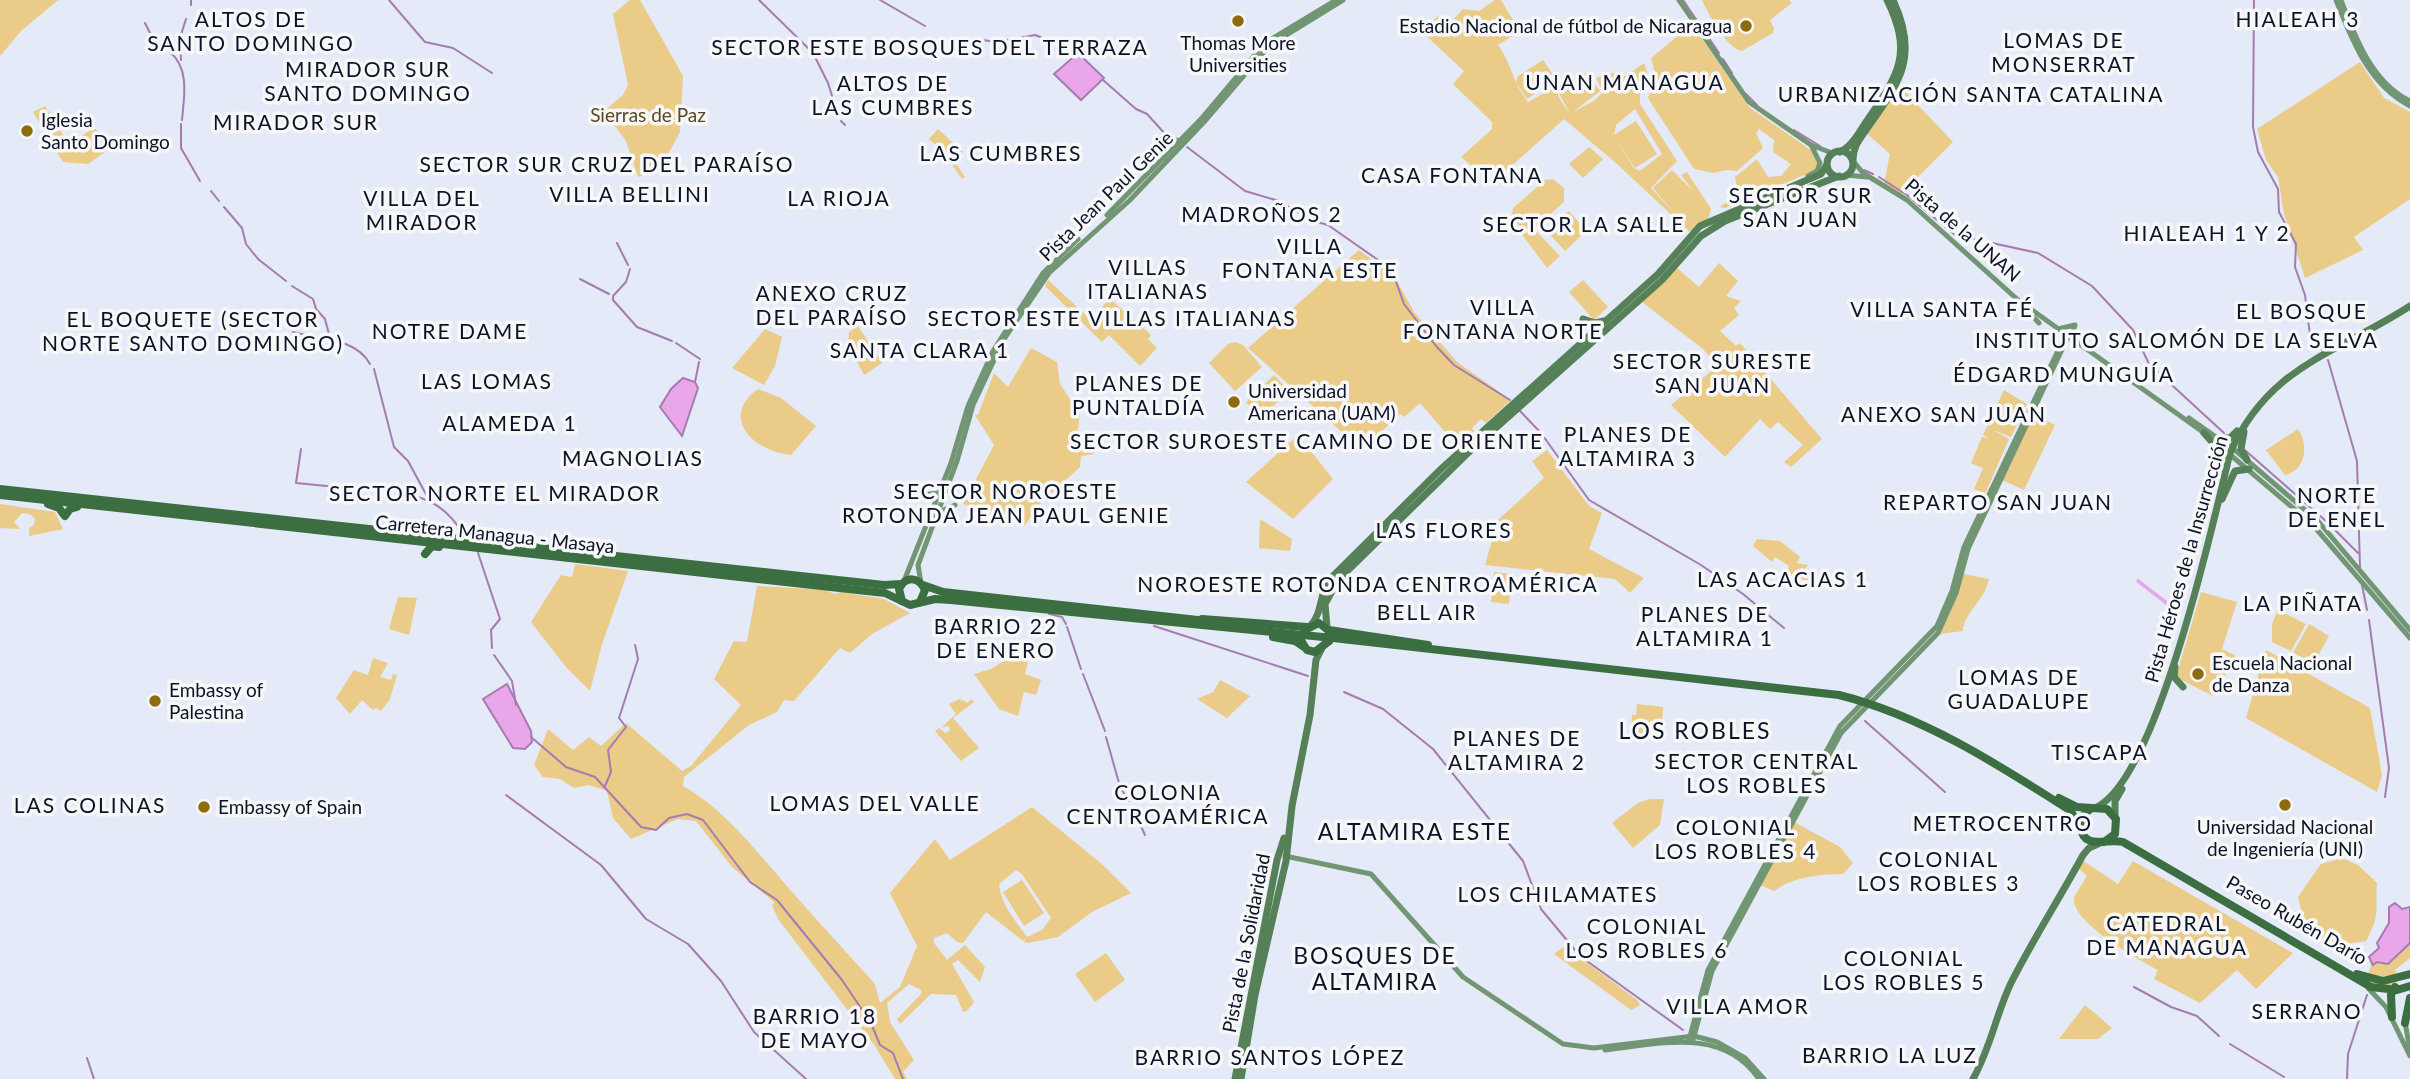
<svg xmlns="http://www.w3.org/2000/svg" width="2410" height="1079" font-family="Lato,sans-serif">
<rect width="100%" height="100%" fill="#e4eaf7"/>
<g fill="#eacb87" fill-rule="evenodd">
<path d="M0,0H58L21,31L0,56Z"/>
<path d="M630,0H640L683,76L680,132L660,169L638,177L626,141L604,111L623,95L628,85L613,14Z"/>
<path d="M1495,0H1501L1514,22L1522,20L1527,27L1498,45C1512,64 1513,84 1528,102L1557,86L1559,98L1570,114L1559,93L1586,73L1600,91L1573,112L1594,101L1603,92L1596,78L1613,73L1626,76L1644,63L1649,78L1640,94V104L1677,161L1651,188L1676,215L1653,188L1672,170L1694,192L1681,175L1687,172L1711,209L1708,219L1690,232L1617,164L1564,119L1507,170L1499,164L1485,177L1461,157L1492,129V122L1453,84L1464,71L1422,32L1438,16L1449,24L1463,9L1479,11ZM1635,109L1662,154L1640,171L1634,168L1614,137L1635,168L1657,154L1636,121L1614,135L1616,125Z"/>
<path d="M1702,0H1789L1792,3L1770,20L1774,28L1773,33L1742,51C1725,47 1708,13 1702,0Z"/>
<path d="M1692,24L1749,107L1812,151L1818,162L1814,171L1725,208L1720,207L1738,194L1735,177L1757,159L1768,177L1781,176L1791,164L1773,152L1774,140L1759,129L1756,133L1763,148L1737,171L1726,170L1714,173L1694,169L1648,98L1656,76L1651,58Z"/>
<path d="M1543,60L1556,79L1527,99L1516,82L1518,76Z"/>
<path d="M2360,62L2384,98L2410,112V199L2354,237L2363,250L2305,278L2284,214L2278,177L2266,160L2257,129Z"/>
<path d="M1898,84L1953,142L1900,195L1884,184L1890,154L1865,132Z"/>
<path d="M45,106L67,141L73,142L93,128L101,133L109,149L88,164L63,162L33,112Z"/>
<path d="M938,129L963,152L954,161L965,177L962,179L945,154L929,139Z"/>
<path d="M1589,147L1603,159L1583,178L1569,164Z"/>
<path d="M1553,179L1564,188V202L1533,230L1521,228L1512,217L1513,208L1545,180Z"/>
<path d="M1569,211L1586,231L1565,251L1547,231Z"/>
<path d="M1537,232L1560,256L1547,268L1521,233Z"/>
<path d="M1359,250L1394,276L1414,312L1457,362L1511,400L1486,423L1481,419L1472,428L1475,432L1459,448L1420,403L1404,417L1400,414L1362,450L1248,348Z"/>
<path d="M1719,263L1738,281L1726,296L1741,301L1734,308L1739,315L1720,331L1736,346L1740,343L1822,439L1791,467L1784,462L1803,445L1778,422L1770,429L1760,419L1725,457L1671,405L1717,366L1703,349L1642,302L1677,268L1699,287Z"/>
<path d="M1048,280L1090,319L1110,299L1151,335L1148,339L1157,348L1140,366L1109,335L1102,342L1045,286Z"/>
<path d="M1583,280L1608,307L1594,320L1569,292Z"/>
<path d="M858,326L882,363L864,375L848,344L849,332Z"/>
<path d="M765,329L782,337L775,366L764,385L732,368Z"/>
<path d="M1235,342L1243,345L1262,367L1235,391L1209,363L1228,344Z"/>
<path d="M1031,348L1057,362L1060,384L1080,414L1076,447L1093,446L1094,454L1081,456L1080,467L1040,504L1025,525L963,504L994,445L975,415H978L994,373L1008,387Z"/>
<path d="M1274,375L1289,391L1261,418L1246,402Z"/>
<path d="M758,389L781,398L816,426L791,455C755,452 718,418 758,389Z"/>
<path d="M2004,390L2027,404L2011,437L1993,430L2009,439L1985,494L1974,489L1983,468L1971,463L1982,437L1990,439L1983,435Z"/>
<path d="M2034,414L2055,425L2024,490L2002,480Z"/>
<path d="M2298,429C2309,445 2306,470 2285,475L2266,450Z"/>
<path d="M1298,435L1333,479L1293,519L1246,482Z"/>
<path d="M1547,450L1589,506L1602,513L1589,549L1644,578L1630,593L1615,579L1485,565L1498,520L1544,478L1532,461Z"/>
<path d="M0,504L55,512L63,529L29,536V528L34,525L35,519L30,514L22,513L14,522L20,529L0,528Z"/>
<path d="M1260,519L1292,539L1290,551L1259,548Z"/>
<path d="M1757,539L1780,541L1800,557L1797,563L1808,565L1805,569L1816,581L1812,586C1803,577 1795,577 1786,572L1789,566L1775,557L1772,562L1753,546Z"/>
<path d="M575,564L628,571L602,644L590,691L566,667L531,622L561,575L572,577Z"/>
<path d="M1494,572L1512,574L1509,604L1491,602Z"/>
<path d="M1964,574L1989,579C1984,602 1964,612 1963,631L1940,634Z"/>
<path d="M757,586L826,590L834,594L841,592L884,599L910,613L872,634L850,653L840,648L794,701L784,700L777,712L749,725L684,777L683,786C720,807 746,839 774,871C806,909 841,946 875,984L880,1003L900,987L917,946L890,893L935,839L950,860L1032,807L1103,865L1131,893L1092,912L1058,937L1028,943L1024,942L1026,938L1023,941L986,912L963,943L957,942L947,933L934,938V943L947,960L965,945L985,967L980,982L958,960L952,964L974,1002L967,1011L963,1012L956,995L931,994L900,1024L897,1019L921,994V990L909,984L887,1003L890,1022L914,1060L903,1072L907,1079H895L875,1046L778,919L772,905L775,903L732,867L696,821L678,819L631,839L613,818L607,791L589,785L574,788L560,779L543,777L534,765L548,729L573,750L589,737L601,746L626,723L682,771L691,766L741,705L714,679L734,641L747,642ZM1016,870L1022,874L1051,918L1042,930L1027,937C1015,920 1001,905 999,884Z"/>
<path d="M2201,592L2237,602L2222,649L2236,656L2213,696L2176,677Z"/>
<path d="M398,597L417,598L409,635L389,629Z"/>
<path d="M2278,610L2306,624L2291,651L2272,642V624Z"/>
<path d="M2309,624L2329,636L2314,663L2293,653Z"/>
<path d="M1032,644L1025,674L1041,680L1036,695L1024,692L1018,716L999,709L974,674L991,669Z"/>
<path d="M2266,650L2370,708L2382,775L2377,792L2246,718Z"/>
<path d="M373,658L388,663L380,677L391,680L393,674L397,675L390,699L381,711L376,708L373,710L362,700L350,714L336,698L354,670L368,675Z"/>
<path d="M1220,680L1250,696L1227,718L1197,699L1213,692Z"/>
<path d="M962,698L960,702L963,700L967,703L972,699L974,702L953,718L979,748L961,761L935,731L939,728L945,733L950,731L949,726L942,727L956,714L949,704L945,706Z"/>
<path d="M1637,704L1663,707L1662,722L1650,721L1649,734L1631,732L1632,715H1636Z"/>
<path d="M1650,799H1664L1660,825L1633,848L1612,823L1638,803Z"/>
<path d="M1794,822L1840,847L1853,863L1843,874C1820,874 1793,877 1774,891L1760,885Z"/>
<path d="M2342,858L2358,865L2377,883C2375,909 2381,914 2366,941L2333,946L2306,928L2298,897L2321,864Z"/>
<path d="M2082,860L2118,884L2133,861L2293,953L2256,989L2237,970L2200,1003L2154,979L2158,970C2138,959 2070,922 2074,897L2087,876L2079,869Z"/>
<path d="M1022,880L1044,913L1024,926L1003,892Z"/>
<path d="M2410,943V958L2395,970L2399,979L2394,986L2378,988L2347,970L2366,978L2371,967L2370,960L2375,965L2377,962L2388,964Z"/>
<path d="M1565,946L1637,1000L1640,1005L1631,1010L1554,954Z"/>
<path d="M1106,953L1125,980L1095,1002L1075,974Z"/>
<path d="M2085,1005L2112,1028L2098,1039H2059Z"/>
</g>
<g fill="#e9a7ea" stroke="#a67bb0" stroke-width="2">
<path d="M1078,53L1104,78L1081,100L1054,74Z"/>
<path d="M683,378L695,382L698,388L682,436L660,407L671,389Z"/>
<path d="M507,684L531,731L532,742L525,749L513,748L483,699Z"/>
<path d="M2395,903L2402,909L2410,907V943L2388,964L2377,962L2373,965L2369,957L2379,948L2377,943L2389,923V907Z"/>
</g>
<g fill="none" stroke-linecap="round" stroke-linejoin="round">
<g stroke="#a67bb0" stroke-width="2">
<path d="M191,0V5"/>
<path d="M389,0L425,42L453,48L492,73"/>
<path d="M759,0L813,53L828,83L838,115"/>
<path d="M880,0L925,26"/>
<path d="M1683,0L1719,53"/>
<path d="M2254,0L2253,127L2258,152L2278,189L2279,212L2296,244L2295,267L2305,295L2310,335L2324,352"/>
<path d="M145,23L155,43"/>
<path d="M982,40L997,42L1035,35L1072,49L1076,55"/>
<path d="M170,52C190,69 184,97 182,120"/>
<path d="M1723,59L1732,73"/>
<path d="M181,60L180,38L186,19"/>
<path d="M1103,80L1136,109L1147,114L1167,136L1178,139"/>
<path d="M1746,94L1757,105"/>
<path d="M841,121L845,125"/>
<path d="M181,124V148L200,181"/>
<path d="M1794,130L1820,146"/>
<path d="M1187,147L1245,191L1279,201L1313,221L1328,225L1381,262L1394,276L1404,304L1436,346L1454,365L1510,400"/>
<path d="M1864,170L1873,174"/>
<path d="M1879,177L1907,195L1955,235L2038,253L2092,286L2133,330L2149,364L2224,433"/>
<path d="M211,191L219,201"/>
<path d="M224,207L242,228L246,244L258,259L286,281"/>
<path d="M617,243L628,265"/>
<path d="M630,269L626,282L613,296V300L637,327L672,341"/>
<path d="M580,279L609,294"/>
<path d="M292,286L313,299L316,309L325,319L330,338"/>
<path d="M293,332C319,340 355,337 370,364"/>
<path d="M676,343L700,359"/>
<path d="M2328,360L2357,461L2360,568"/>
<path d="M374,369L394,447L408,461L428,498"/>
<path d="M695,382L699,362"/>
<path d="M1520,411L1541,433L1589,500L1701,565L1743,594L1784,628"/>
<path d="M301,449L296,483L347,488"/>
<path d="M2246,451L2327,522L2358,553"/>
<path d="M401,493C431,498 448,509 464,535"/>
<path d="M478,553L500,619L491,630L492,648"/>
<path d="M2362,585L2367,610"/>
<path d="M1049,614L1062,617L1066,624"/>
<path d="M2369,620L2389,768L2385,797"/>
<path d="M1154,626L1308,676"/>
<path d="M1067,627L1081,669"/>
<path d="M494,655L512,681L516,705"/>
<path d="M1083,674L1105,731"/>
<path d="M1344,692L1383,709L1433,749L1523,861L1541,909L1580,956L1683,1030"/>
<path d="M1865,721L1945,792"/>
<path d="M531,737L566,767L595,777L641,827L656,830L669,818L687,814L703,820L750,882L777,900L842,980L871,1023L880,1045L893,1053L903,1079"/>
<path d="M1106,737L1119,783"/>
<path d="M605,786L611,772L608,750L626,727L619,718L638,659L635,645"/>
<path d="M1120,787L1129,801"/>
<path d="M506,795L601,865L646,919L688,944L721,981L754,1032L806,1079"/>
<path d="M1132,807L1145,835"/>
<path d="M2134,987L2171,1007L2197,1016L2219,1036"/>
<path d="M2230,1044L2284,1077"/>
<path d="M87,1058L94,1079"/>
<path d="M2347,1079L2348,1054L2367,995"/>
</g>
<path stroke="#e9a7ea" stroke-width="3.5" d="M2138,581L2168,604"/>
<g stroke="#729574" stroke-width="5">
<path d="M1679,0L1749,102L1811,145L1832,153"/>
<path d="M2336,0C2352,40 2369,85 2410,106"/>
<path d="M2341,0C2355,37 2372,83 2410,101"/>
<path d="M1854,162L1863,173L1907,200L2018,300L2207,435"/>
<path d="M1846,175L1867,177"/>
<path d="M1808,176L1817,171L1820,163L1811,145"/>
<path d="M1107,215L1201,119L1265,43L1336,0"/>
<path d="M2027,310L2039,323"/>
<path d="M2058,329L2075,325L2073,332L2077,341"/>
<path d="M2189,418L2236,451L2318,521L2410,630"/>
<path d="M2214,441L2312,524L2410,638"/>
<path d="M929,494L939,493"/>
<path d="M939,512L955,505"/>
<path d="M904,581L951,463L968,406L993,351L1043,273L1078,239"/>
<path d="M921,583L918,565L957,461L973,405L1004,339L1049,273L1130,200L1204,122L1270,45L1343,0"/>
<path d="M1285,856L1371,874L1463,977L1563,1044L1594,1048L1694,1036L1717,1042L1745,1058L1764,1079"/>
<path d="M2368,988L2386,1007L2410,1056"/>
<path d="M2405,1022L2410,1050"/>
<path d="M1689,1040L1708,970L1840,726L1937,626L1952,591L1964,547L2066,334"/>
<path d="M1693,1040L1712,971L1841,733L1938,633L1956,593L1968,549L2067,339"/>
<path d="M1605,1050C1659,1044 1722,1026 1759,1079"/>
</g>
<g stroke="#558058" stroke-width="7">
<circle cx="1840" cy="164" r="13"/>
<path d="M1840,152C1853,146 1860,130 1868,119C1899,74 1913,53 1887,0"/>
<path d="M1853,160C1853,147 1859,140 1866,130C1899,83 1920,58 1893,0"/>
<path d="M1583,319L1595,323L1604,321"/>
<path d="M2244,432L2241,449L2247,460"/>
<path d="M2204,433L2219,450L2225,467"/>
<path d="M2219,438H2230L2237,431"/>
<path d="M2222,499L2235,471L2249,469"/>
<path d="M1311,625C1323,612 1319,593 1330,579L1442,468L1658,274L1700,226L1821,174L1826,166"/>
<path d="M1327,627L1325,604L1338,580L1471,450L1662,280L1701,236L1725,221L1839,176"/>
<path d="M2175,667L2174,677L2183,687"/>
<path d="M2097,807C2158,776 2213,523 2230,453C2269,365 2336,354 2410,306"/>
<path d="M2115,817V801L2122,789"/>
<path d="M1235,1079L1277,860L1284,838"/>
<path d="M1241,1079L1255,995L1286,861L1292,806L1310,715L1316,660L1322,648"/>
<path d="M1973,1079C1991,1047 1996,1014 2011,983C2033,939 2060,898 2083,855L2089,848L2100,843"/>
</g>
<g stroke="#3b6e40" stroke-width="8">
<path d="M0,489L884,585L901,584"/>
<path d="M0,495L885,593L910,605L935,599L951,600L1333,638L1839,695C1923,716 1999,765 2071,811L2081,830"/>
<path d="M48,504L59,508L65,516L70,509L77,507"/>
<path d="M425,554L432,546L439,547"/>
<path d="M923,585L943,592L1207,621"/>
<path d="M902,601L899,589C906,575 919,577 925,590L920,602"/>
<path d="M1202,619L1307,627"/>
<path d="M1305,630L1319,623L1329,631"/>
<path d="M1329,630L1428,645"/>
<path d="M1273,637L1295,641L1304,647"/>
<path d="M1302,642L1307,650L1315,652L1329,641"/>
<path d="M2059,798L2077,807L2092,808"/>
<path d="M2104,842L2115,834L2116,819L2107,809L2092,808C2085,812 2080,817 2081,826C2082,851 2108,838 2123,842L2371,987L2397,990L2410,986"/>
<path d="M2357,974L2383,981L2410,974"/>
<path d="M2391,995L2392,1017"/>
<path d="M2405,1023L2410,998"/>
</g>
<g stroke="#3b6e40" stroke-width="8">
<path d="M1301,639L1305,630"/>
<path d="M1329,641V631"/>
<path d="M2391,995L2395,987"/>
</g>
</g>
<g fill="#8d6c0e" stroke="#f7f7f7" stroke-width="2.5">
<circle cx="1238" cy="21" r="7"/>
<circle cx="1746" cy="26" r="7"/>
<circle cx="27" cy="131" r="7"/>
<circle cx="1234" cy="402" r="7"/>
<circle cx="2198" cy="674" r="7"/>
<circle cx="155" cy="701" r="7"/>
<circle cx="2285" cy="805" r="7"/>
<circle cx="204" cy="807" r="7"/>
</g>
<g text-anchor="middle" stroke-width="7" stroke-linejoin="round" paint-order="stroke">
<g font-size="19" fill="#0a1328" stroke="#f7f7f7" text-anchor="start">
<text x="1732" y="33" text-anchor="end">Estadio Nacional de fútbol de Nicaragua</text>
<text x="1238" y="50" text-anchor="middle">Thomas More<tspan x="1238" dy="22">Universities</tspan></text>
<text x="41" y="127">Iglesia<tspan x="41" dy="22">Santo Domingo</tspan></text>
<text x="1248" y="398">Universidad<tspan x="1248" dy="22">Americana (UAM)</tspan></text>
<text x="2212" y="670">Escuela Nacional<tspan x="2212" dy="22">de Danza</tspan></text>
<text x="169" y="697">Embassy of<tspan x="169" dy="22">Palestina</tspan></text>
<text x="218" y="814">Embassy of Spain</text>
<text x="2285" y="834" text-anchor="middle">Universidad Nacional<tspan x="2285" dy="22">de Ingeniería (UNI)</tspan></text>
</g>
<g font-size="19" fill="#594923" stroke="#f7f7f7">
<text x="648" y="122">Sierras de Paz</text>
</g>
<g font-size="19" fill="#0a1328" stroke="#f7f7f7">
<text transform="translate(1106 196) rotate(-44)" y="7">Pista Jean Paul Genie</text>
<text transform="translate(1963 230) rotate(41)" y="7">Pista de la UNAN</text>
<text transform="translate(495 534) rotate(6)" y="7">Carretera Managua - Masaya</text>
<text transform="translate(2186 559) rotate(-74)" y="7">Pista Héroes de la Insurrección</text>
<text transform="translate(2297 920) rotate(30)" y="7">Paseo Rubén Darío</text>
<text transform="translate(1246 943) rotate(-79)" y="7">Pista de la Solidaridad</text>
</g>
<g font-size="21" letter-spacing="2" fill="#0a1328" stroke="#f7f7f7">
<text x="251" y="27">ALTOS DE<tspan x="251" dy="24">SANTO DOMINGO</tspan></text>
<text x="2298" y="27">HIALEAH 3</text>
<text x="2064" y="48">LOMAS DE<tspan x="2064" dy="24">MONSERRAT</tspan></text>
<text x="930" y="55">SECTOR ESTE BOSQUES DEL TERRAZA</text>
<text x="368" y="77">MIRADOR SUR<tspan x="368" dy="24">SANTO DOMINGO</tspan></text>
<text x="1625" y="90">UNAN MANAGUA</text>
<text x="893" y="91">ALTOS DE<tspan x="893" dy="24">LAS CUMBRES</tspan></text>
<text x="1971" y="102">URBANIZACIÓN SANTA CATALINA</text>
<text x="296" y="130">MIRADOR SUR</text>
<text x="1001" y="161">LAS CUMBRES</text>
<text x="607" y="172">SECTOR SUR CRUZ DEL PARAÍSO</text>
<text x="1452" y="183">CASA FONTANA</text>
<text x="630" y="202">VILLA BELLINI</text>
<text x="1801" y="203">SECTOR SUR<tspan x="1801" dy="24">SAN JUAN</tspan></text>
<text x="422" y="206">VILLA DEL<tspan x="422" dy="24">MIRADOR</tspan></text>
<text x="839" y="206">LA RIOJA</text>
<text x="1262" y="222">MADROÑOS 2</text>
<text x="1584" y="232">SECTOR LA SALLE</text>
<text x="2207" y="241">HIALEAH 1 Y 2</text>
<text x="1310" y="254">VILLA<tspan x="1310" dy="24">FONTANA ESTE</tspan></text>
<text x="1148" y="275">VILLAS<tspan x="1148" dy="24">ITALIANAS</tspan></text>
<text x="832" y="301">ANEXO CRUZ<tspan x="832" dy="24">DEL PARAÍSO</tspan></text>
<text x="1503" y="315">VILLA<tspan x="1503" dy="24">FONTANA NORTE</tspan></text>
<text x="1942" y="317">VILLA SANTA FÉ</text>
<text x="2302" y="319">EL BOSQUE</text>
<text x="1112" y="326">SECTOR ESTE VILLAS ITALIANAS</text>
<text x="193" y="327">EL BOQUETE (SECTOR<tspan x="193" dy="24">NORTE SANTO DOMINGO)</tspan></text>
<text x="450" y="339">NOTRE DAME</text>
<text x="2177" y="348">INSTITUTO SALOMÓN DE LA SELVA</text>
<text x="920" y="358">SANTA CLARA 1</text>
<text x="1713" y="369">SECTOR SURESTE<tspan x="1713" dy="24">SAN JUAN</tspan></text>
<text x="2064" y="382">ÉDGARD MUNGUÍA</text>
<text x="487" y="389">LAS LOMAS</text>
<text x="1139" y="391">PLANES DE<tspan x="1139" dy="24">PUNTALDÍA</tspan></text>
<text x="1944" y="422">ANEXO SAN JUAN</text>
<text x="510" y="431">ALAMEDA 1</text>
<text x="1628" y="442">PLANES DE<tspan x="1628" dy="24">ALTAMIRA 3</tspan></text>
<text x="1307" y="449">SECTOR SUROESTE CAMINO DE ORIENTE</text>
<text x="633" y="466">MAGNOLIAS</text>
<text x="1006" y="499">SECTOR NOROESTE<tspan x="1006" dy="24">ROTONDA JEAN PAUL GENIE</tspan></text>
<text x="495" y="501">SECTOR NORTE EL MIRADOR</text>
<text x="2337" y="503">NORTE<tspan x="2337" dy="24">DE ENEL</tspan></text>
<text x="1998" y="510">REPARTO SAN JUAN</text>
<text x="1444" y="538">LAS FLORES</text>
<text x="1783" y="587">LAS ACACIAS 1</text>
<text x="1368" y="592">NOROESTE ROTONDA CENTROAMÉRICA</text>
<text x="2303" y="611">LA PIÑATA</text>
<text x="1427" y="620">BELL AIR</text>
<text x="1705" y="622">PLANES DE<tspan x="1705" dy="24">ALTAMIRA 1</tspan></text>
<text x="996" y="634">BARRIO 22<tspan x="996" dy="24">DE ENERO</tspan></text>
<text x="2019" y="685">LOMAS DE<tspan x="2019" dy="24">GUADALUPE</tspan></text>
<text x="1517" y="746">PLANES DE<tspan x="1517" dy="24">ALTAMIRA 2</tspan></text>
<text x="2100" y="760">TISCAPA</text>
<text x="1757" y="769">SECTOR CENTRAL<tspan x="1757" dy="24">LOS ROBLES</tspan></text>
<text x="1168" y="800">COLONIA<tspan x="1168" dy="24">CENTROAMÉRICA</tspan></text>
<text x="875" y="811">LOMAS DEL VALLE</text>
<text x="90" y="813">LAS COLINAS</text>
<text x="2003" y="831">METROCENTRO</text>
<text x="1736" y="835">COLONIAL<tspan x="1736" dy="24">LOS ROBLES 4</tspan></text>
<text x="1939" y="867">COLONIAL<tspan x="1939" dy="24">LOS ROBLES 3</tspan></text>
<text x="1558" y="902">LOS CHILAMATES</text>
<text x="2167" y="931">CATEDRAL<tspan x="2167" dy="24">DE MANAGUA</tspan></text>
<text x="1647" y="934">COLONIAL<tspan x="1647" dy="24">LOS ROBLES 6</tspan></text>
<text x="1904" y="966">COLONIAL<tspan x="1904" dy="24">LOS ROBLES 5</tspan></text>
<text x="1738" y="1014">VILLA AMOR</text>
<text x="2307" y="1019">SERRANO</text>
<text x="815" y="1024">BARRIO 18<tspan x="815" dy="24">DE MAYO</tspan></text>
<text x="1890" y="1063">BARRIO LA LUZ</text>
<text x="1270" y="1065">BARRIO SANTOS LÓPEZ</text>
</g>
<g font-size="23" letter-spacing="2" fill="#0a1328" stroke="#f7f7f7">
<text x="1695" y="739">LOS ROBLES</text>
<text x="1415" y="840">ALTAMIRA ESTE</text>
<text x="1375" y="964">BOSQUES DE<tspan x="1375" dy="26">ALTAMIRA</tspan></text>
</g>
</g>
</svg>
